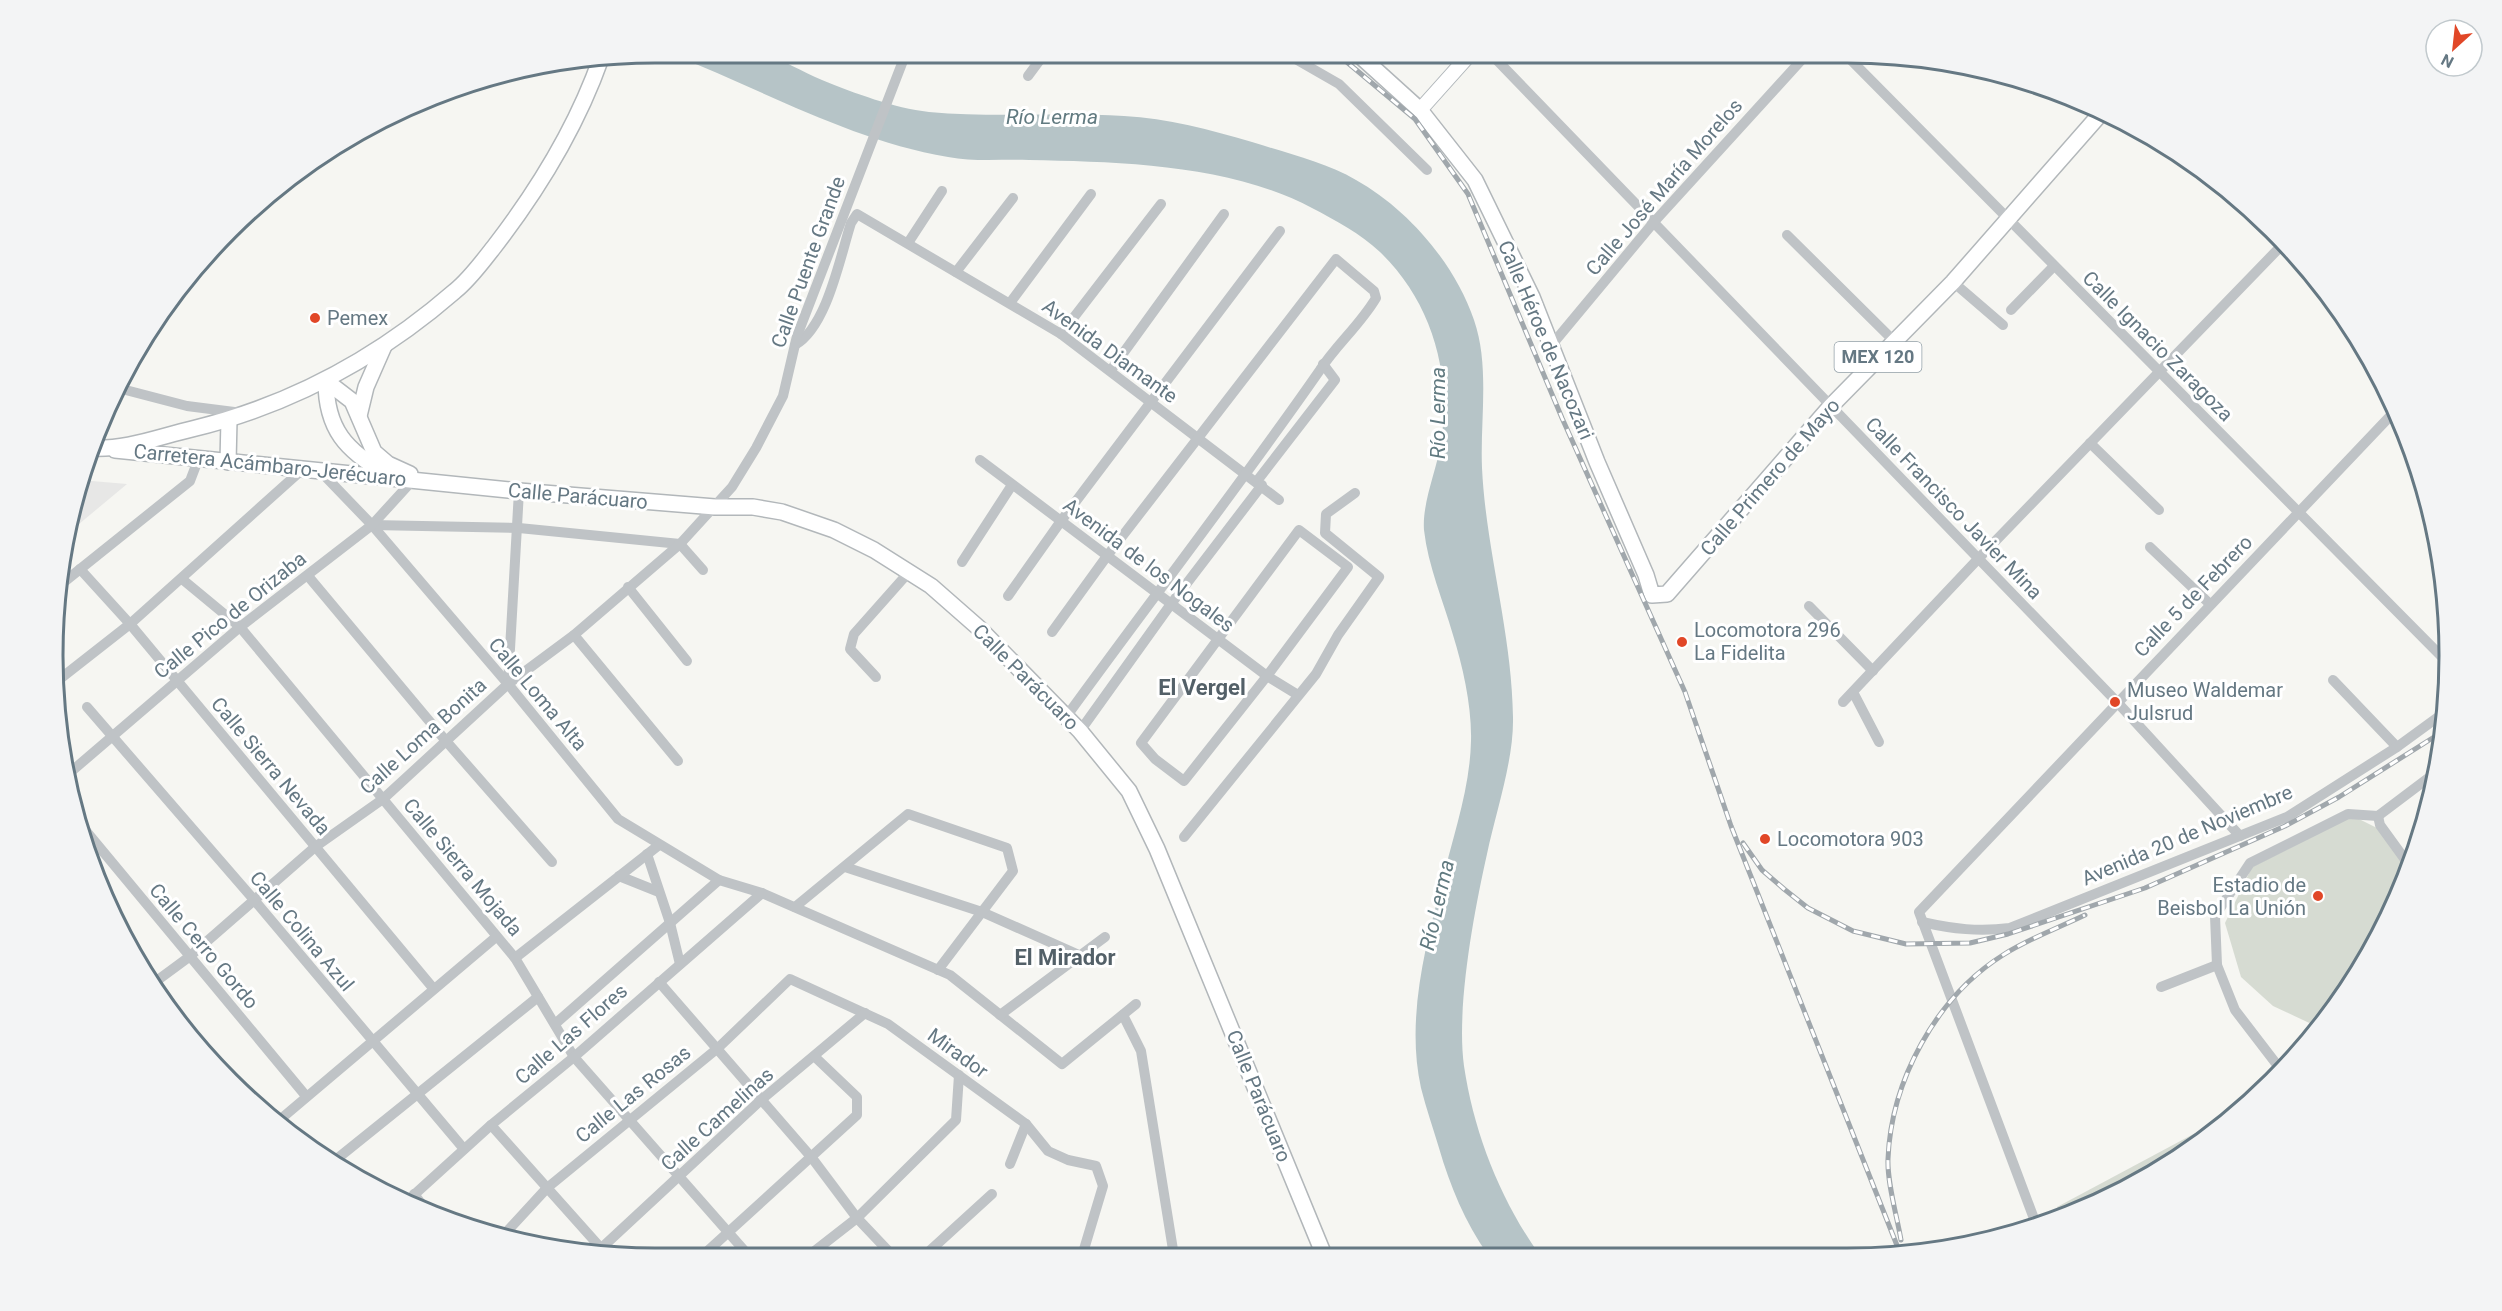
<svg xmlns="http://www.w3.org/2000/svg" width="2502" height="1311" font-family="Roboto,sans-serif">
<rect width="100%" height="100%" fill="#f6f6f2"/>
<path fill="#e7e7e6" d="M80,480L127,484L67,534L73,500Z"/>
<g fill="#d6dbd2">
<path d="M2353,816L2381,830L2407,869L2387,923L2318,1027L2273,1006L2241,977L2225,923L2252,867Z"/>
<path d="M2229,1115L2182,1157L2077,1213L2061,1217L2057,1207Z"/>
</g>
<path fill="#b6c4c7" d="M669,53C694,53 740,48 762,54C783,59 802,72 822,80C854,93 894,108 929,112C994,118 1059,112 1124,116C1167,118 1211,130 1252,142C1286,153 1325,162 1356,180C1408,209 1455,264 1474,320C1490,366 1480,420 1482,468C1486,551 1512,633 1513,717C1514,760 1496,811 1487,854C1474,912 1456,1008 1464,1066C1474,1133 1500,1199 1539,1254L1488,1255C1465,1222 1450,1186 1439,1148C1433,1128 1426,1108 1421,1088C1406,1020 1425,948 1442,882C1453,836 1470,789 1471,741C1472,707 1463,667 1453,635C1443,600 1428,566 1424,530C1422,502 1437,470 1441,442C1452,372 1431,301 1380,252C1361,234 1335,220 1312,208C1229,164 1121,162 1029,160C1002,159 974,162 948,157C850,140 761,89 669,53Z"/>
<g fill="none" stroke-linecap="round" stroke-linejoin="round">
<g stroke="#b1b7bb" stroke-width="16">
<path id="secondary" d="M1420,110L1471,53"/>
</g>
<g stroke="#b2b7ba" stroke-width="18">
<g id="primary">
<path d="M1357,53L1420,110L1475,180L1532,297L1597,462L1646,575L1652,595L1667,594L1831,406L1953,282L2103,111"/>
<path d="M326,381L352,401L374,452L388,464L410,474"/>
<path d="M326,381C326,429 346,451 387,474"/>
<path d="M359,416L366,387L384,346"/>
<path d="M91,448C126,450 158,437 192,429C291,405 378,358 455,291C470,279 482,262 494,247C538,190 577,126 601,58"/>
<path d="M115,450L519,491L715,507H753L782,512L834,530L874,550L931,586L980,629L1080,731L1129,791L1157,849L1324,1255"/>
<path d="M228,462L229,420"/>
</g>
</g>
<g stroke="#bfc3c6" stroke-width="10">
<path d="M1285,53L1339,84L1427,170"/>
<path d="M1490,53L2117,702L2240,836"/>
<path d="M1845,54L2447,662"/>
<path d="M1028,76L1045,53"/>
<path d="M1787,235L1894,341"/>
<path d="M908,243L942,191"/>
<path d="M956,272L1013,198"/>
<path d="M1953,282L2003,325"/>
<path d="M1010,303L1091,194"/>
<path d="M2011,310L2054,266"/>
<path d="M1061,334L1161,204"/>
<path d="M795,345C827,327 840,257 851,223L857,214L1061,334L1279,500"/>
<path d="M1550,347L1654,222L1807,54"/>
<path d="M1111,370L1224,214"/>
<path d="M118,388L187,406L242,413"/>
<path d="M2090,443L2159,510"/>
<path d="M980,460L1267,676L1298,695"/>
<path d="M321,472L372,525L508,684L618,819L719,880L762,893L950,975L1062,1064L1136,1004"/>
<path d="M1257,481L1335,380L1323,364"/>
<path d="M372,525L519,528L680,544L703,570"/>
<path d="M1299,530L1348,567L1267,676L1184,781L1155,759L1141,743Z"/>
<path d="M2150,547L2210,604"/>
<path d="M962,562L1012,485"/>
<path d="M80,569L130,624L433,988"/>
<path d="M308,576L446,741L552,862"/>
<path d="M182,579L240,627L515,958L574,1057L750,1257"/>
<path d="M59,586L190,481L198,460"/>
<path d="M628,587L687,661"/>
<path d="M1008,596L1061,521L1280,231"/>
<path d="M1809,606L1873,671"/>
<path d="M1052,632L1107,556L1336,259L1374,291L1376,298C1360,325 1337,344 1320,370C1238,488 1150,601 1066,717"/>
<path d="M574,635L678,761"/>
<path d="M876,677L850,649L854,634L909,572"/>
<path d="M2333,680L2397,747"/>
<path d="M56,682L130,624L304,468"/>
<path d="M508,684L519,491"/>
<path d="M1853,692L1879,742"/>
<path d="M1843,702L1978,559L2284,243"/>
<path d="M87,707L255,901L464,1149"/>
<path d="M1080,731L1171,604L1262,485"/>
<path d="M66,776L240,627L372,525L413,480"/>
<path d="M2378,816L2380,825L2409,865"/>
<path d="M76,819L306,1096"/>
<path d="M1184,837L1316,674L1338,635L1379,577L1325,533L1326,514L1355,493"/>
<path d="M647,854L670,923L680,964"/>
<path d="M845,867L982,912L1079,955"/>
<path d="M619,876L659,892"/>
<path d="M795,907L908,814L1007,848L1013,871L938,970"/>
<path d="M1922,922C1953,929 1979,932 2010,928L2287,817L2397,747L2445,712"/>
<path d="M515,958L659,845"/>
<path d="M659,982L812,1158L857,1218L893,1256"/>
<path d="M151,985L189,957L315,847L383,799L508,684L574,635L680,544L732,487L756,448L783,396L797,336L906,53"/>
<path d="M2161,987L2217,965"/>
<path d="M1000,1015L1105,937"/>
<path d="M1123,1015L1141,1051L1174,1256"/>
<path d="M555,1024L719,880"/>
<path d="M2281,1070L2235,1010L2217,965L2215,916L2250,863L2348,814L2378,816L2435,773"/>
<path d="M276,1123L496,937"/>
<path d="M491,1125L608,1256"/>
<path d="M333,1162L538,997"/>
<path d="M1010,1164L1026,1124"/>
<path d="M414,1194L426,1210"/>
<path d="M405,1203L491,1125L574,1057L762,893"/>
<path d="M2036,1224L1919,912L2395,411"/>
<path d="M501,1238L547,1188L718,1048L790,979L888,1024L1026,1124L1048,1151L1068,1160L1096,1166L1103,1186L1082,1256"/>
<path d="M595,1254L761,1100L865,1013"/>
<path d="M924,1256L992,1194"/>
<path d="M701,1257L857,1115V1097L815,1057"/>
<path d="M807,1257L857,1218L956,1120L959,1075"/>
</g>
<use href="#secondary" stroke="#fff" stroke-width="14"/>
<use href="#primary" stroke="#fff" stroke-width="15"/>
<g stroke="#a0a7ac" stroke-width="5">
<g id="rail">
<path d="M1336,53L1415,119L1468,194L1562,418L1685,692L1731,826L1900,1253"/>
<path d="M1743,843L1762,870L1784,889L1808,908L1853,931L1906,944L1970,943L2008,934L2145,888L2285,826L2339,797L2442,732"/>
<path d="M1901,1240C1897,1216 1887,1183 1888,1159C1891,1081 1936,997 2003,955C2028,939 2058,928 2085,915"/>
</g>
</g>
<use href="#rail" stroke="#fff" stroke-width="3" stroke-dasharray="9" stroke-linecap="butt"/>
</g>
<g fill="#e14727" stroke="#fff" stroke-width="2">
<circle cx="315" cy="318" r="6"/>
<circle cx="1682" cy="642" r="6"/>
<circle cx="2115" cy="702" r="6"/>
<circle cx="1765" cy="839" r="6"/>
<circle cx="2318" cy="896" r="6"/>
</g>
<g text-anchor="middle" stroke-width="6" stroke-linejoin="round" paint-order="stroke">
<rect fill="#fff" stroke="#93a0a8" stroke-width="1.5" x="1834.5" y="342" width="87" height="30" rx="4.5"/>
<g font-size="18" font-weight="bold" fill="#657883">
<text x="1878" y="363">MEX 120</text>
</g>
<g font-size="20" fill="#657883" stroke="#fff">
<text transform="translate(1664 187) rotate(-49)" y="7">Calle José María Morelos</text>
<text transform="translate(808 262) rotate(-70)" y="7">Calle Puente Grande</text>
<text transform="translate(1546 340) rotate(67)" y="7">Calle Héroe de Nacozari</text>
<text transform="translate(2158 346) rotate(45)" y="7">Calle Ignacio Zaragoza</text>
<text transform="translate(1110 351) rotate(36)" y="7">Avenida Diamante</text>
<text transform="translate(270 465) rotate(6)" y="7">Carretera Acámbaro-Jerécuaro</text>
<text transform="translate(1770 477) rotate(-49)" y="7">Calle Primero de Mayo</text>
<text transform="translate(578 496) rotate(5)" y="7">Calle Parácuaro</text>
<text transform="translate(1954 508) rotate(46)" y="7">Calle Francisco Javier Mina</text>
<text transform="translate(1149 565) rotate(37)" y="7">Avenida de los Nogales</text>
<text transform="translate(2193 596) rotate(-46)" y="7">Calle 5 de Febrero</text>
<text transform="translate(230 615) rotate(-39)" y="7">Calle Pico de Orizaba</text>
<text transform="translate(1026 677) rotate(45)" y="7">Calle Parácuaro</text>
<text transform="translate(538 694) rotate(50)" y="7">Calle Loma Alta</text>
<text transform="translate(423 736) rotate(-42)" y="7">Calle Loma Bonita</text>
<text transform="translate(271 766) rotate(50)" y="7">Calle Sierra Nevada</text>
<text transform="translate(2187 835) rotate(-23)" y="7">Avenida 20 de Noviembre</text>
<text transform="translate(463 867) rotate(50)" y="7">Calle Sierra Mojada</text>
<text transform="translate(302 931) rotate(50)" y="7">Calle Colina Azul</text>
<text transform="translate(204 946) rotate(50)" y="7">Calle Cerro Gordo</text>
<text transform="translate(571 1034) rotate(-41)" y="7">Calle Las Flores</text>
<text transform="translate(958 1053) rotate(36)" y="7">Mirador</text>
<text transform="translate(633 1094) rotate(-39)" y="7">Calle Las Rosas</text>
<text transform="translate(1259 1096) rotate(68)" y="7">Calle Parácuaro</text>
<text transform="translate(717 1119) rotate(-42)" y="7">Calle Camelinas</text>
</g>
<g font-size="20" fill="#657883" stroke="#fff" text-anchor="start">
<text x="327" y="325">Pemex</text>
<text x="1694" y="637">Locomotora 296<tspan x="1694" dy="23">La Fidelita</tspan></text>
<text x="2127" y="697">Museo Waldemar<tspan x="2127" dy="23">Julsrud</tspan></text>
<text x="1777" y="846">Locomotora 903</text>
<text x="2306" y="892" text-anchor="end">Estadio de<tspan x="2306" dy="23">Beisbol La Unión</tspan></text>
</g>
<g font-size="21" font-style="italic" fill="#617a80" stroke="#fff">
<text x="1052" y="124">Río Lerma</text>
<text transform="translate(1438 413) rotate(-90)" y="7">Río Lerma</text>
<text transform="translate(1437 905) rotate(-77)" y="7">Río Lerma</text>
</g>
<g font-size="22" font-weight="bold" fill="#536068" stroke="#fff">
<text x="1202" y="695">El Vergel</text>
<text x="1065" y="965">El Mirador</text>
</g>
</g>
<path d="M0 0H2502V1311H0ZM655 63H1847A592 592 0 0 1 2439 655V656A592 592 0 0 1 1847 1248H655A592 592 0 0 1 63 656V655A592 592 0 0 1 655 63Z" fill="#f3f4f5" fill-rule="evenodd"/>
<path fill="none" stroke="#657883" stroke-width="3" d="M655 63H1847A592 592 0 0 1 2439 655V656A592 592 0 0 1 1847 1248H655A592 592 0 0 1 63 656V655A592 592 0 0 1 655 63Z"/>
<g transform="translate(2454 48) rotate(207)"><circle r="28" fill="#ffffff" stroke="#c1c9cd" stroke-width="1.5"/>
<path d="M0-4.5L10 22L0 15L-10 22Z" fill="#e14727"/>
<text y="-9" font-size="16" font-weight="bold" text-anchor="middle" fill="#657883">N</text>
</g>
</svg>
